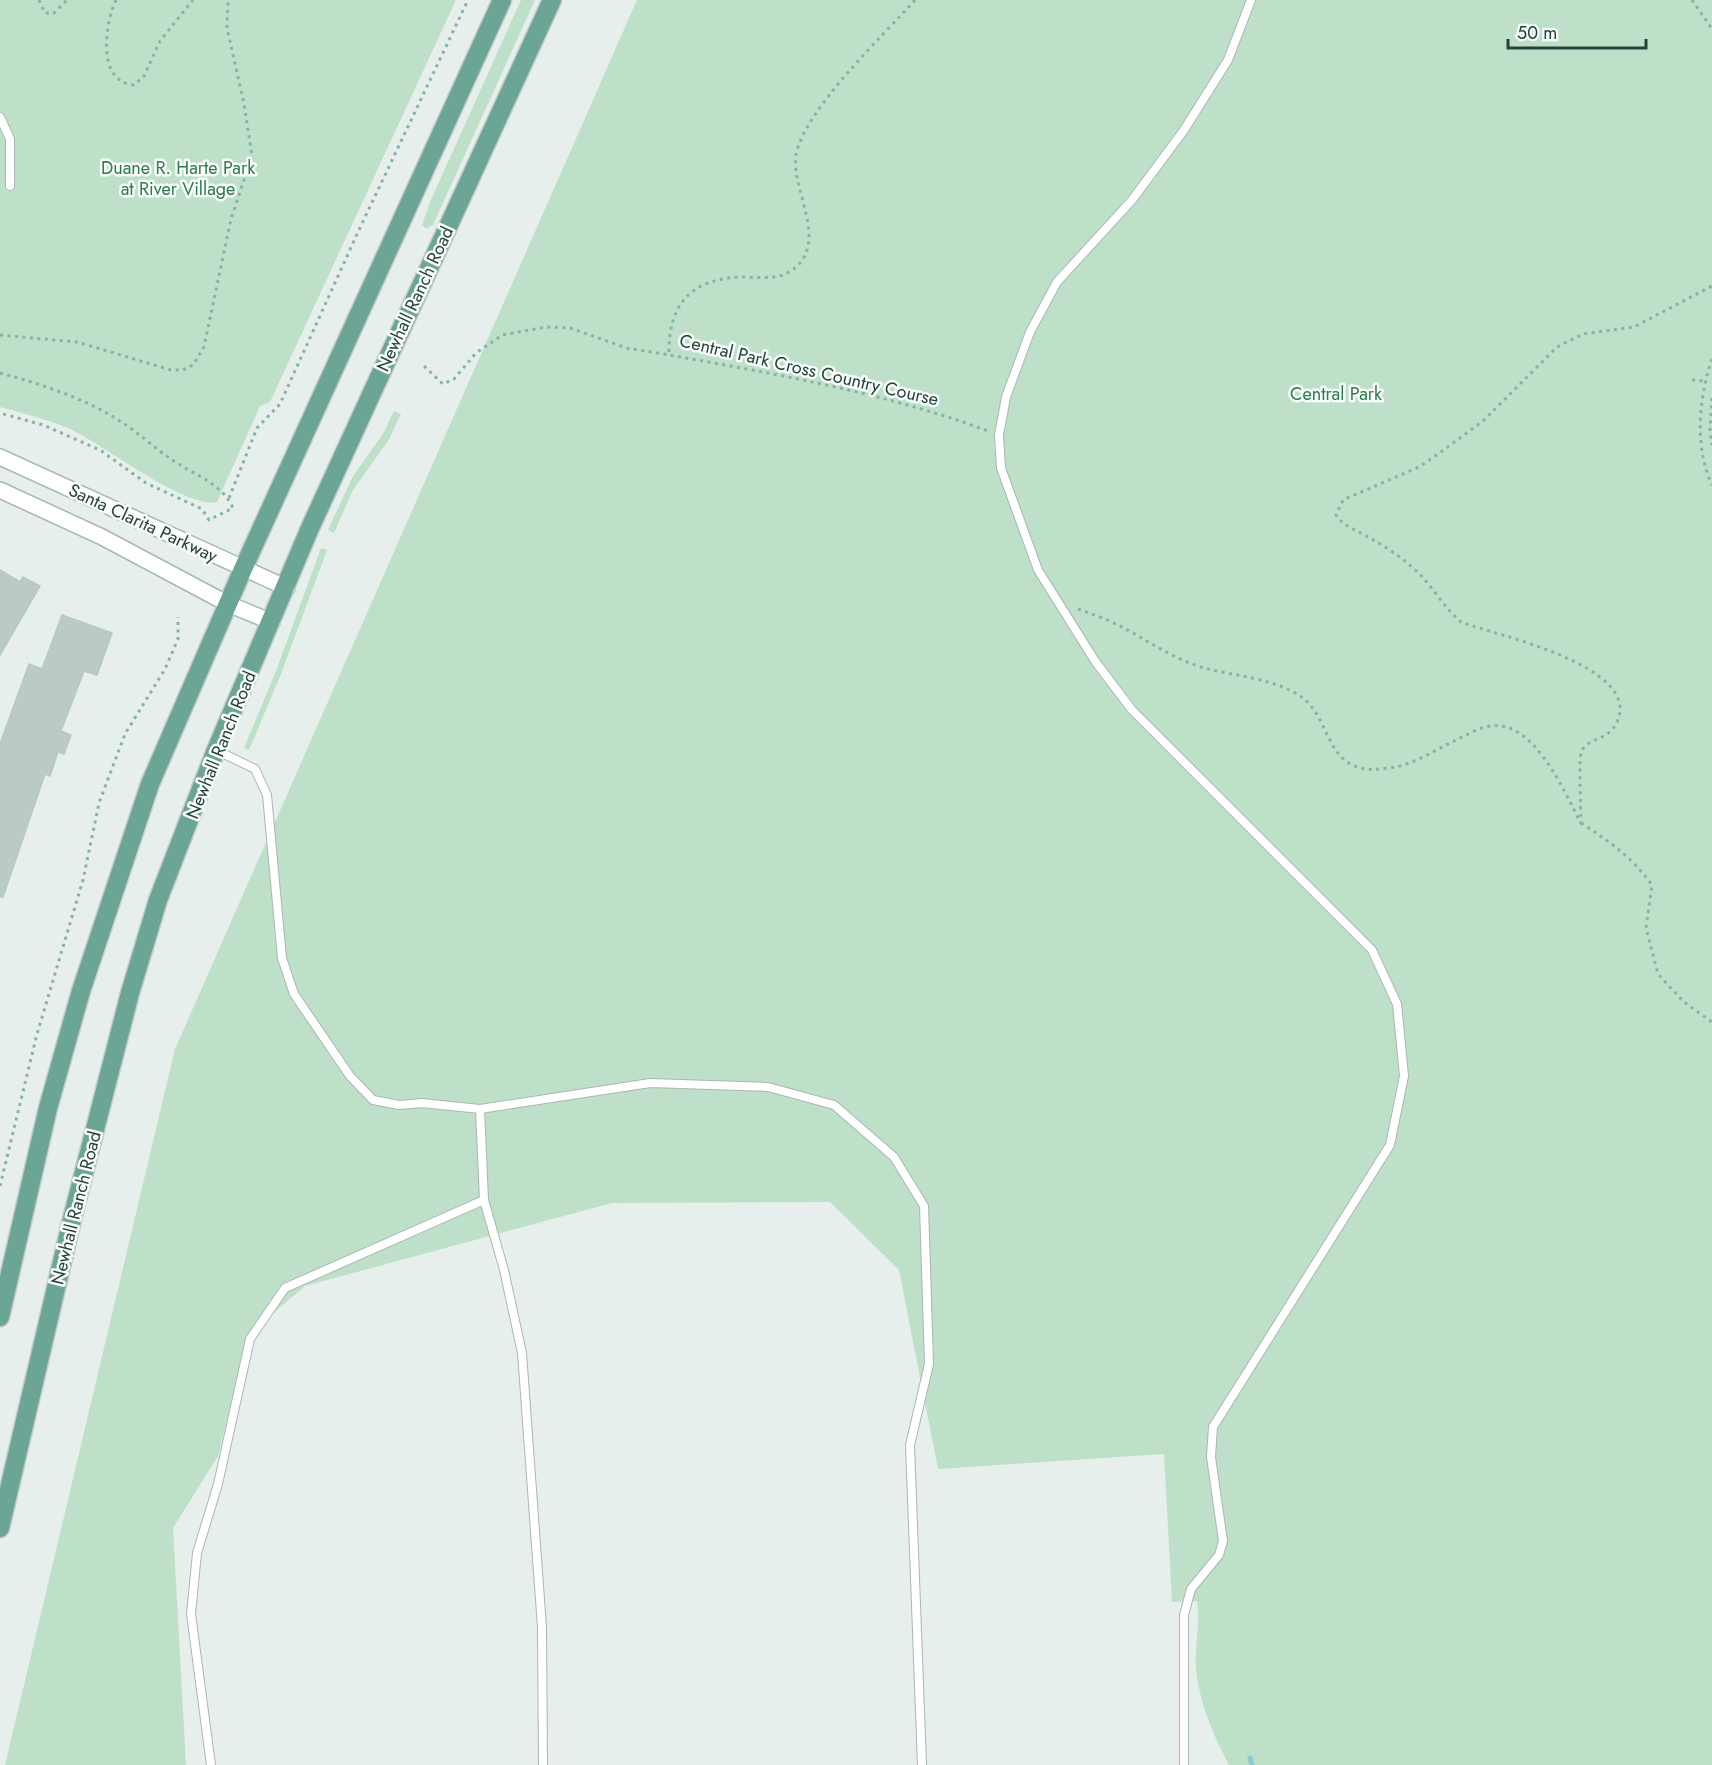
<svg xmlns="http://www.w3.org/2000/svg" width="1712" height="1765" font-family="Jost,sans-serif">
<rect width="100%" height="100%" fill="#e6efeb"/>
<g fill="#bfe0c8">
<path d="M0,0H456L270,402L260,406L217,502C186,509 105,446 74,431C51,420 25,414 0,407Z"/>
<path d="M521,0H535L433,225L426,229L422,225L430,202Z"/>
<path d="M637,0H1712V1765H1229C1213,1734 1199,1703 1196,1667C1194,1646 1201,1623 1197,1601L1172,1602L1164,1454L938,1469L899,1270L830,1202L612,1203L305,1286L248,1335L218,1456L173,1528L186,1765H5L175,1049Z"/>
<path d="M394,411L401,414L388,441L353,490L334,533L328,530L353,476L383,434Z"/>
<path d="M321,548L327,550L281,674L249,750L244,748L276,671Z"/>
</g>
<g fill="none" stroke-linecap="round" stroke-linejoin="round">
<path stroke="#8ec9d4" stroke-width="5" d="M1250,1758L1252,1765"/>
</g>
<g fill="#bbcac4" stroke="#b8c9c2" stroke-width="1.5">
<path d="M0,570L20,582L23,577L40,586L0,655Z"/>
<path d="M62,615L112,633L97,675L84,671L61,731L71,735L64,754L58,752L50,776L45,774L3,897H0V744L29,664L42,669Z"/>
</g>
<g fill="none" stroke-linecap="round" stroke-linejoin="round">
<g stroke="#a8b8b2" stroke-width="10">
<g id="service">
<path d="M0,117L10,139V186"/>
<path d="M216,750L255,769L267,795L282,958L294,994L350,1076L373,1100L399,1105L422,1103L480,1109L650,1083L768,1087L834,1105L894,1157L924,1206L929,1364L910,1445L922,1765"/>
<path d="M480,1109L484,1200L504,1270L522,1353L542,1627L543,1765"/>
<path d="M211,1765L191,1614L197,1553L218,1484L250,1339L285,1288L484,1200"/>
<path d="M1184,1765V1615L1191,1589L1219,1555L1223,1541L1211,1457L1213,1427L1390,1145L1404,1076L1397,1004L1372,950L1132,710L1095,661L1038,570L1001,468L999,435L1006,397L1030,332L1057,282L1132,200L1184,130L1228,60L1251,0"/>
</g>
</g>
<g stroke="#a8b8b2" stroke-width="18">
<g id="minor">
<path d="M0,457L287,588"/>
<path d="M0,490L102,537L228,604L272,622"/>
</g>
</g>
<g stroke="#c2cac8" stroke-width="21">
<g id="primary">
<path d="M0,1317L48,1108L81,991L150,784L243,569L502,0"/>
<path d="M0,1528L73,1215L130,993L158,900L216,750L310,528L552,0"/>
</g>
</g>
<g stroke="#86b3a5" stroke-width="3" stroke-dasharray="3 4.5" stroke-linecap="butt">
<path d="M39,0L45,13H54L67,0"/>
<path d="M116,0C105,23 96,82 134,85L144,76L160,41L193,0"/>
<path d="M915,0C884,35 804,110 796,155C790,190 834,248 787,273C775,280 755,277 741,277C690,279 668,305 669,355C776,374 886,393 988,431"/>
<path d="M1692,0L1712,29"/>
<path d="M0,335L77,342L171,370H183L193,365L204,347L231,219L252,156L244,104L227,28L228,0"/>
<path d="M1712,359C1699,397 1694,447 1712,485"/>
<path d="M424,366L443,384L454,379L476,353L502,335L546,327L570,328L627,348L669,355"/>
<path d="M0,373C44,385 88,399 126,425C142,436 157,450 174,461C194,475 222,483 233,508L209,520L202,509L146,483L100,450L43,425L0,413"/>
<path d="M1692,380L1705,381"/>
<path d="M1712,398L1710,430L1712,445"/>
<path d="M229,498L257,428L280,404L358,232L468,0"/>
<path d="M1078,609C1092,614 1107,619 1120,626C1147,640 1172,658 1201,667C1232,676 1268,677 1297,694C1327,711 1324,752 1354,766C1367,771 1377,769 1390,768C1412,765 1432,752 1452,742C1463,737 1477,728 1490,726C1534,719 1564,792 1581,823C1581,810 1578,755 1582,750C1592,736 1608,741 1617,722C1643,665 1494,635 1461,622C1442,606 1431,583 1412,567C1400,556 1384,546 1370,538C1357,530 1344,527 1336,515L1343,500L1419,467L1438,454L1483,421L1557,347L1583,334L1634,327L1712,286"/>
<path d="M1581,823C1609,841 1632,857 1652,885L1646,928L1658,974L1684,1002L1712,1022"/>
<path d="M0,1186L37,1034L83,880L99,803L125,734L165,669L178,639V617"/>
</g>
<use href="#service" stroke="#fff" stroke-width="8"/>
<use href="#minor" stroke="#fff" stroke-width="15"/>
<use href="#primary" stroke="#6aa596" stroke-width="18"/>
</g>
<g text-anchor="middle" stroke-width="5" stroke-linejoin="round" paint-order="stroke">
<g font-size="18" fill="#2d7a4b" stroke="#f7fbf9">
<text x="178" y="174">Duane R. Harte Park<tspan x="178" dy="21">at River Village</tspan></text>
<text x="1336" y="400">Central Park</text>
</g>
<g font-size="18" fill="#24423a" stroke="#f7fbf9">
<text transform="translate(415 299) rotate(-65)" y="6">Newhall Ranch Road</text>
<text transform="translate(809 370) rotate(13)" y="6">Central Park Cross Country Course</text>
<text transform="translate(143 523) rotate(25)" y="6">Santa Clarita Parkway</text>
<text transform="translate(221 745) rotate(-68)" y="6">Newhall Ranch Road</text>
<text transform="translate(76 1208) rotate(-76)" y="6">Newhall Ranch Road</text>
</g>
</g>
<path d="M1508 39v9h138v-9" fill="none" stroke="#24423a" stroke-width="3"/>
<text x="1517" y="39" font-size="18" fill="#24423a" stroke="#f7fbf9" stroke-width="4.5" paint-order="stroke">50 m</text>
</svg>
